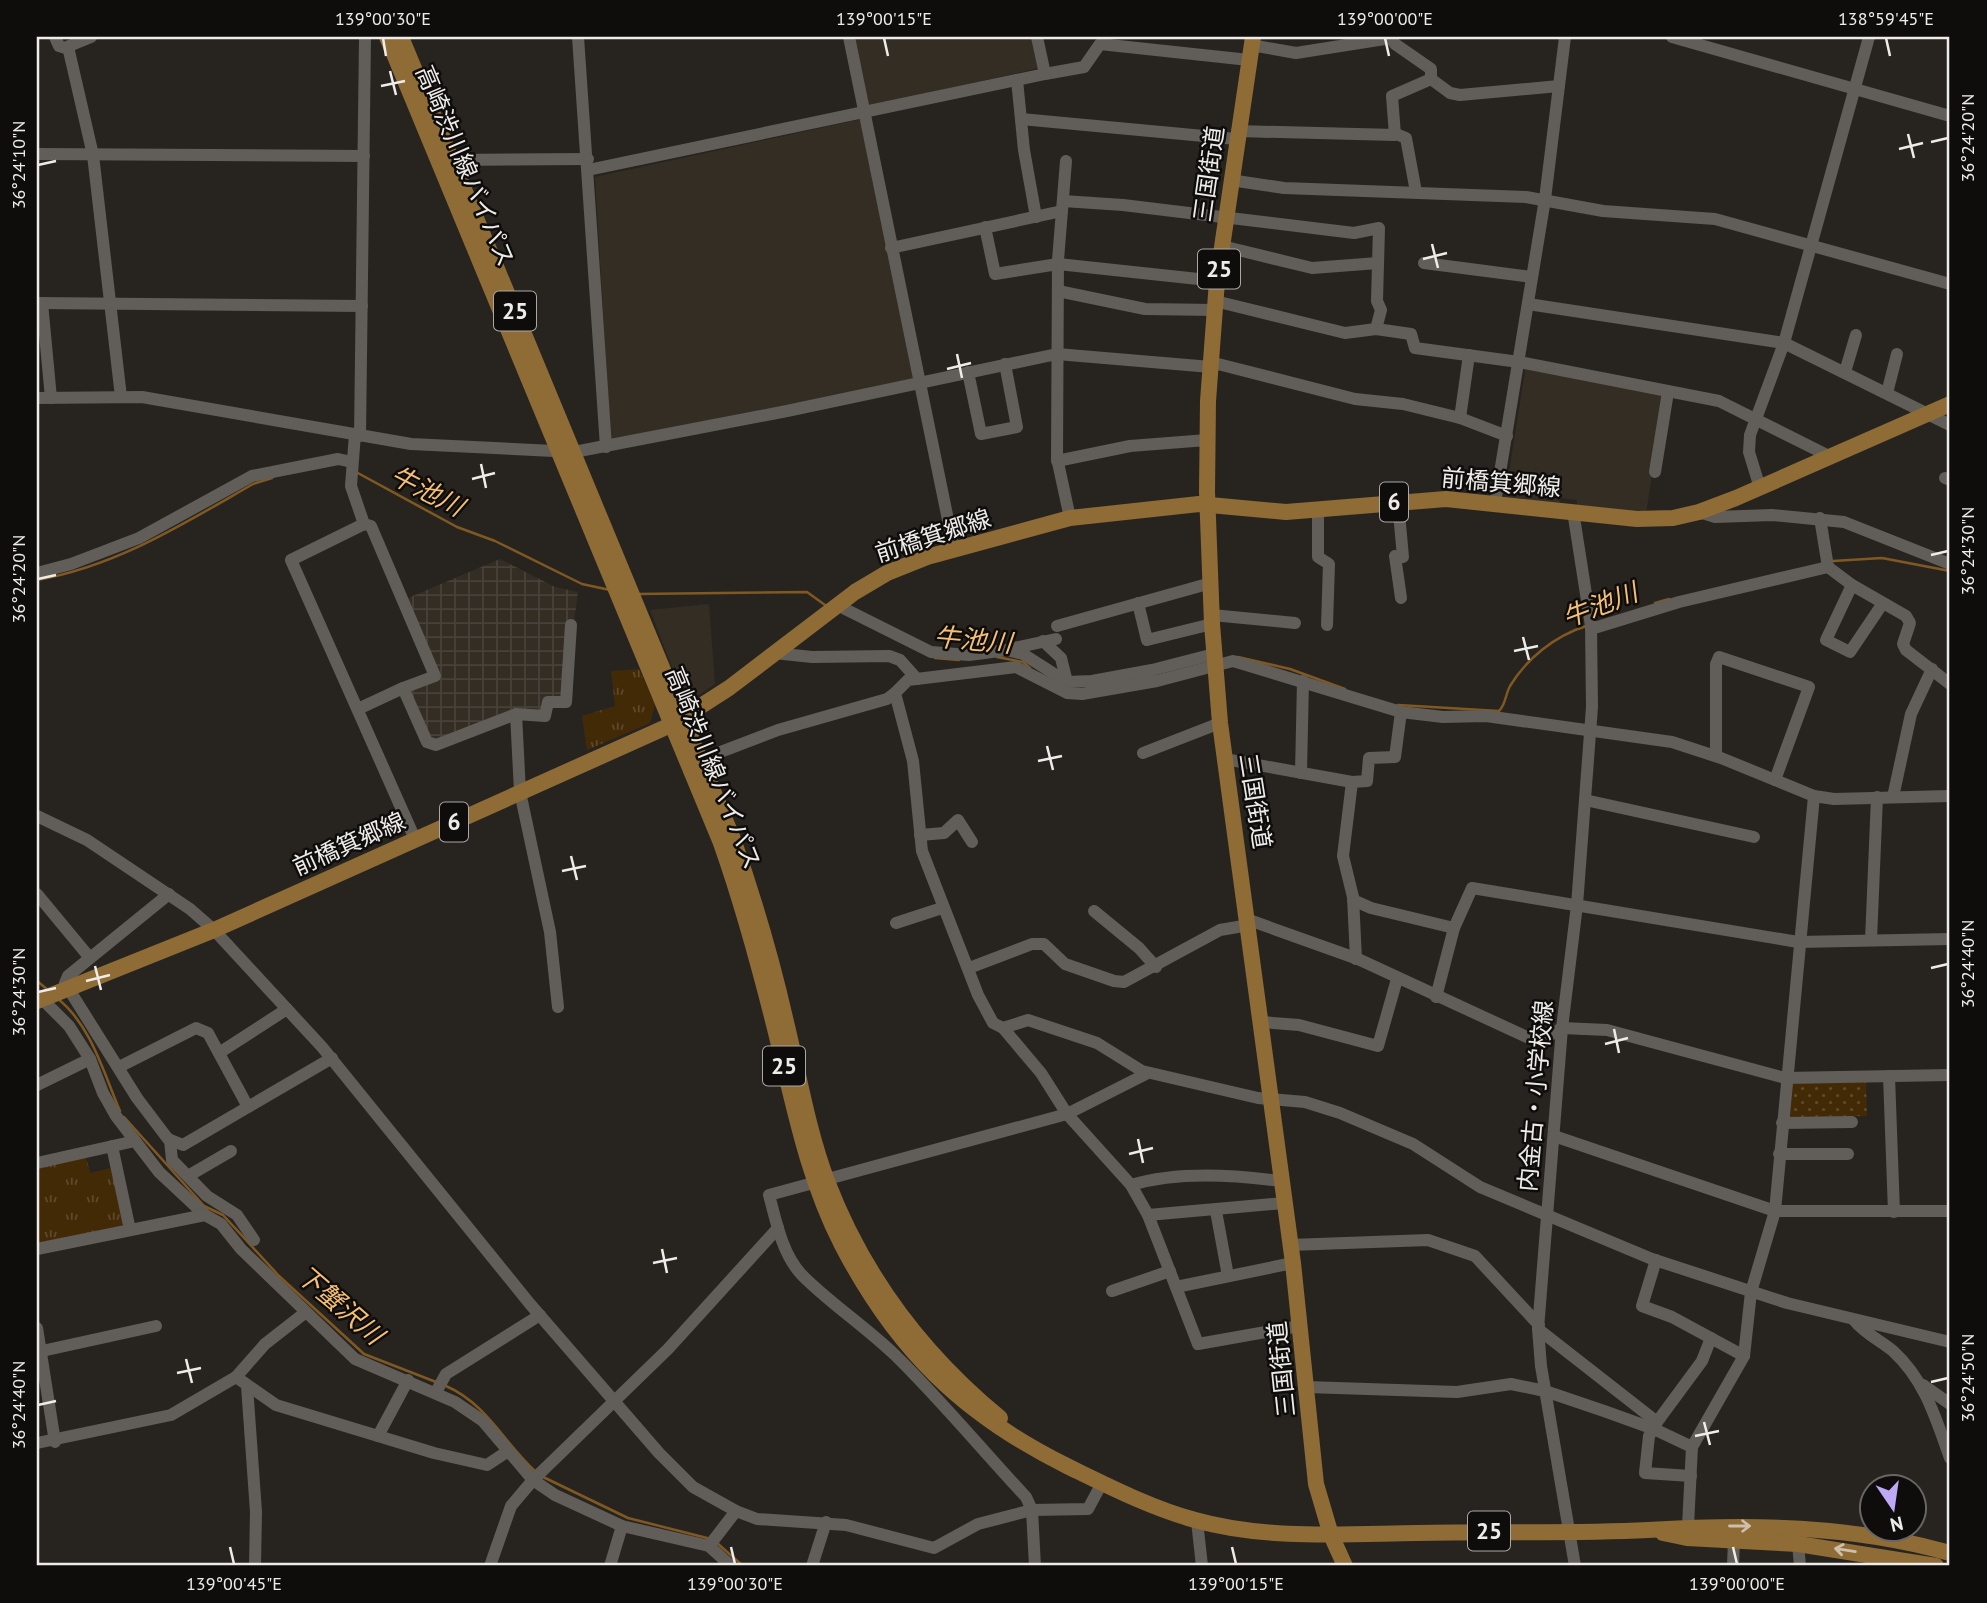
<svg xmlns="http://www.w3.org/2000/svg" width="1987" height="1603" font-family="'PT Sans','Noto Sans JP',sans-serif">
<defs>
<pattern id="industrial-grid" width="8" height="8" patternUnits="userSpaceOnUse" patternTransform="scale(1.75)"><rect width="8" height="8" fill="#342d24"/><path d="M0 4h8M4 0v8" fill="none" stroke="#484139"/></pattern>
<pattern id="grass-tufts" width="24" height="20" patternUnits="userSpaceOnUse" patternTransform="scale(1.75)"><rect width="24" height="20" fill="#422a07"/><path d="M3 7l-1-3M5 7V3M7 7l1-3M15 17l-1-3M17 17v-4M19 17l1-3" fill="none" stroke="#5e492b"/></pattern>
<pattern id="park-dots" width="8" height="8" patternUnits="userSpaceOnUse" patternTransform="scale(1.75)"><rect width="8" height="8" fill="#422a07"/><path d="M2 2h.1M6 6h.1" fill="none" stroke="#5e492b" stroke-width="1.8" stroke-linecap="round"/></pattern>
</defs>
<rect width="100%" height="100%" fill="#272420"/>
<g fill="#342d24">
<path d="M854,37H1032L1039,68L869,106Z"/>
<path d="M862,119L914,380L611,442L595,177Z"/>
<path d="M1526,365L1665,393L1646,513L1577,505V500L1561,498L1559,503L1505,497Z"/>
<path d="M709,604L715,684L697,696L681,691L650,610Z"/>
</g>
<path fill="url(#industrial-grid)" d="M500,559L555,587L578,592L564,697L542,710L430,741L408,694L411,688L435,678L408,598Z"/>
<g fill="url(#grass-tufts)">
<path d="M639,669L655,705L650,723L587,750L582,716L615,706L611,671Z"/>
<path d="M86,1157L90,1173L111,1168L123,1222L121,1226L37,1244V1168Z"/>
</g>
<path fill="url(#park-dots)" d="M1866,1082L1867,1116L1785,1117L1790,1083Z"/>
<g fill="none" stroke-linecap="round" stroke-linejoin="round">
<g stroke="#805922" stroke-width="2.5">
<path d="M356,472L457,527L495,541L582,584L610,590"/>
<path d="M1833,561L1882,558L1950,571"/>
<path d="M37,580C117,566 183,524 253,484L272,478"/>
<path d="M637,594L807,592L825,605"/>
<path d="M1655,603L1669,599"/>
<path d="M997,657L1023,662L1030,668"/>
<path d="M1238,657L1290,669L1345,689"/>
<path d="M935,658L959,660"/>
<path d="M1398,705L1499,711C1506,704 1505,695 1510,686C1527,658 1555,636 1586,626"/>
<path d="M37,981L48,990"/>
<path d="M58,999C91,1025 104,1074 120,1111"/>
<path d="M124,1117L204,1206L223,1215L279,1276L364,1354L436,1382"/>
<path d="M446,1386C487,1404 504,1443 536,1472"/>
<path d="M541,1476L628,1518L711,1539"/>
<path d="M717,1543L743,1566"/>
</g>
<g stroke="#615d58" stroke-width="12">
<path d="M55,37L59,46L69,49"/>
<path d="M91,37L69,46V51L93,155L121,397"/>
<path d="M578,37L606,447"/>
<path d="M849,37L954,549"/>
<path d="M1390,37L1395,44L1431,69V79L1450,93L1460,95L1559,86"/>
<path d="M1672,37L1950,116"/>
<path d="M1251,45L1296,53L1391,38"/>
<path d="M1045,74L1084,67L1100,44L1249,60"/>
<path d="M1017,80L1024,150L1036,217"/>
<path d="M1021,119L1236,139"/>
<path d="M1237,131L1395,135L1392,96L1431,79"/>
<path d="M1396,134L1406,138L1416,192"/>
<path d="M37,154L364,156"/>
<path d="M451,160L588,159"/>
<path d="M1066,161L1058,260L1057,458L1070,518"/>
<path d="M588,170L1045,74L1037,37"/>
<path d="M1230,180L1284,188L1526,197L1603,211L1715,219L1950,284"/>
<path d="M1063,201L1123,205L1354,233L1379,228L1377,301L1381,310L1376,329"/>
<path d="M985,227L995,274L1058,264L1217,281"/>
<path d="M1222,246L1312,268L1378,263"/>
<path d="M891,248L1062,211"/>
<path d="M1424,263L1532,277"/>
<path d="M1058,291L1145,309L1215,310"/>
<path d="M1215,301L1345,333L1376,329L1411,334L1415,348L1519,362L1719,401L1831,457"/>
<path d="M37,303L362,306"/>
<path d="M42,303L51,398"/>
<path d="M1528,304L1784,343L1950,425"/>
<path d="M968,372L981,434L1017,427L1005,364"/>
<path d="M1845,372L1856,335"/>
<path d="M1887,393L1897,354"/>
<path d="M37,398L142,397L411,444L574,452L787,411L1057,354L1211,367L1218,364L1355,399L1403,404L1460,418L1507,436"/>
<path d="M1460,418L1469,355"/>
<path d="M355,434L351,486L364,524L371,526L435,676L403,688L427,742L436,745L516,714L520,792L550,932L558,1007"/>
<path d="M360,436L365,37"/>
<path d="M1057,461L1130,446L1207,440"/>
<path d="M1655,472L1668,392"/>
<path d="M1945,478L1950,480"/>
<path d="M1760,488L1749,452L1750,435L1784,343L1869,37"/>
<path d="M1398,502L1403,557L1395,556L1401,598"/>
<path d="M1495,503L1545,199L1565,37"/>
<path d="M1318,510V557L1329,564L1327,625"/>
<path d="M1573,511L1591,626L1592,707L1577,905L1562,1028L1538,1329L1541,1366L1575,1566"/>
<path d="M1699,512L1715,517L1772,515L1844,522L1950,564"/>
<path d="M1820,518L1828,567L1852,585L1906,616L1910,623L1903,644L1906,650L1950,684"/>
<path d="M364,524L291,560L415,839"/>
<path d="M37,573L71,564L139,538L252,476L338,459L352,462"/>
<path d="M1852,585L1826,640L1850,652L1883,603"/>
<path d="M1138,603L1147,640L1212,624"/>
<path d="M837,605L931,652L969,655L1007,650L1023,654L1067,682L1092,681L1152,670L1214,654"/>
<path d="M1212,615L1295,623"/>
<path d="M1057,626L1211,583"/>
<path d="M1591,629L1679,602L1828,567"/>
<path d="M1043,641L1061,658L1067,682"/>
<path d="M1009,649L1056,639"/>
<path d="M774,653L812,657L889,656L900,660L917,679"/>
<path d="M358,709L403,688"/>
<path d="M516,714L545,716L548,702H566L571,625"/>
<path d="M1143,753L1220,723"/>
<path d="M1716,756V664L1719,657L1809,687L1775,780"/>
<path d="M702,759L778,730L887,699L895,693"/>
<path d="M1225,759L1352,782L1343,856L1353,897L1356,959"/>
<path d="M1301,773L1303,681"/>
<path d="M1352,782L1367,781L1369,758L1395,757L1401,712"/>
<path d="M1893,797L1911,714L1932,669"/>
<path d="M1585,800L1754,837"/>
<path d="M37,816L87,840L190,909L214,930L322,1047L530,1304L659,1453L693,1487L736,1511L757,1519L846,1525L934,1548L978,1524L1032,1510L1088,1509L1102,1483"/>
<path d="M920,835L944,833L958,820L972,842"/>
<path d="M37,894L90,958"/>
<path d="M169,894L68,976L65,983L137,1098L168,1139L183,1145L332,1058"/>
<path d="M1353,900L1371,908L1454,928"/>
<path d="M1094,911L1139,948L1156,967"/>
<path d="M1249,920L1358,959L1531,1039L1545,1038L1562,1028L1607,1030L1785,1078L1950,1075"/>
<path d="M896,923L942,908"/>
<path d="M1871,940L1877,797"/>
<path d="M969,968L1032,944H1044L1065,964L1114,981L1124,982L1220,930L1249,925"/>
<path d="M1436,997L1454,928L1472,888L1798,942L1950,939"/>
<path d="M42,999L69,1026L90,1059L103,1093L116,1116L159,1172L205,1215L221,1224L241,1249L355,1359L455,1402L483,1421L533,1480L555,1495L622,1526L709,1546L731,1566"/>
<path d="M1262,1022L1299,1025L1378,1046L1397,979"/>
<path d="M1003,1028L1028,1020L1097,1043L1142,1071L1258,1098L1305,1102L1340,1113L1413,1144L1480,1187L1652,1259L1787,1303L1950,1342"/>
<path d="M219,1053L287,1009"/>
<path d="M119,1067L196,1028L208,1033L248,1107"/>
<path d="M1889,1076L1894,1212"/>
<path d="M37,1085L90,1059"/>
<path d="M1782,1123L1852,1122"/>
<path d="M1554,1136L1775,1211H1950"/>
<path d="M170,1140L172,1160L207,1196L237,1215L254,1240"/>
<path d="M112,1146L130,1230"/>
<path d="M1779,1154H1848"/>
<path d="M37,1163L135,1141"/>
<path d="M188,1176L231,1151"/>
<path d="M1131,1185C1178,1171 1233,1175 1281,1181"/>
<path d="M1216,1211L1228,1276"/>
<path d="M1148,1215L1284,1203"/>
<path d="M1290,1245L1428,1240L1475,1256L1539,1325"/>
<path d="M37,1249L205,1215"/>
<path d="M1656,1260L1642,1306L1672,1317L1744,1356"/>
<path d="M1176,1287L1293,1263"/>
<path d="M1112,1291L1170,1271"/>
<path d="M306,1312L265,1344L236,1377L276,1405L434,1453L487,1465L508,1451"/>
<path d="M1854,1320C1864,1333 1881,1341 1893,1351C1925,1380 1936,1419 1950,1458"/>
<path d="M1300,1326L1198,1344L1148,1215L1131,1185L1067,1114L1041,1073L1003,1028L993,1023L978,995L922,851L913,761L895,693L908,680L1016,667L1067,693L1082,694L1157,681L1233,661L1401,712L1443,717L1486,716L1672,742L1721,758L1814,796L1834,799L1950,796"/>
<path d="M37,1328L55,1442"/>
<path d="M1538,1329L1657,1422L1649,1436L1645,1473L1691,1476"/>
<path d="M42,1351L156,1326"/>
<path d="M1923,1385L1950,1404"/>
<path d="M247,1386L256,1512L255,1566"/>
<path d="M1307,1387L1457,1392L1511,1384L1545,1391L1604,1411L1654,1429L1692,1447"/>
<path d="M436,1392L446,1374L540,1315"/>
<path d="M1657,1422L1702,1361L1711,1338"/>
<path d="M378,1436L408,1380"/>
<path d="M37,1443L171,1415L236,1377"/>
<path d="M1197,1521L1202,1566"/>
<path d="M1688,1526L1692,1447L1744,1356L1751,1292L1775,1211L1814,796"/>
<path d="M1798,1544L1800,1566"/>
<path d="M709,1546L736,1511"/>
<path d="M490,1566L511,1506L533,1480L668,1349L778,1228"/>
<path d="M610,1566L622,1526"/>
<path d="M812,1566L826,1522"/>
<path d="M1035,1566L1032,1510L1026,1497C982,1450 941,1400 895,1355C866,1327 827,1301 801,1274C782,1253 776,1221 769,1195L1067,1114L1148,1073"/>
<path d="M1733,1566L1734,1539"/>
</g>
<g stroke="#8f6b36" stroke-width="16">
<path d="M387,37L721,843C745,911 763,979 780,1049C796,1116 810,1183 842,1245C896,1349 962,1414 1067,1466C1108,1486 1151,1508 1195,1520C1266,1540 1345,1534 1417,1533C1494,1531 1571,1534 1648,1530C1750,1524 1851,1525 1950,1553"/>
<path d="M401,37L733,839C754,899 772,960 786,1022C799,1075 808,1131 827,1181C863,1275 922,1354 1000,1418"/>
<path d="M1253,37L1217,281L1208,401L1207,492L1212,624L1220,723L1293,1263L1316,1484L1331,1535L1345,1566"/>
<path d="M37,1001L214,930L673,724L729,688L855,592L887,573L927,557L1070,518L1199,504L1286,512L1446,499L1637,519L1673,518L1699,512L1736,498L1950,404"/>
<path d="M1663,1533L1687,1538L1798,1544L1936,1566"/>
</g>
</g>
<defs><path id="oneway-shaft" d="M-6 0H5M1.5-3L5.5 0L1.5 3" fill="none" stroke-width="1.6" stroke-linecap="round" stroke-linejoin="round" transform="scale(1.75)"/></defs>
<g stroke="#cdbfaa">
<use href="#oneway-shaft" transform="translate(1740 1526)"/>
<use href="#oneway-shaft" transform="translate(1845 1550) rotate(-171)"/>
</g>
<path fill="none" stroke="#eeece9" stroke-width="2.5" d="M383,38L386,56M884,38L888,56M1385,38L1389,56M1886,38L1890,56M390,71L396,95M381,86L405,81M1908,134L1914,158M1931,142L1948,138M1899,149L1923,143M38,165L56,161M1432,244L1438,268M1423,259L1447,253M957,354L962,378M947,369L971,363M481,464L486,488M472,479L495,473M1931,555L1948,551M38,579L56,575M1523,637L1529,660M1514,651L1538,646M1047,746L1053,770M1038,761L1062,756M571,856L577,880M562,871L586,866M95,966L101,990M1931,968L1948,964M86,981L110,975M38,992L56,988M1614,1029L1619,1053M1605,1044L1628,1038M1138,1139L1143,1163M1129,1154L1153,1148M662,1249L667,1273M653,1263L677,1258M186,1359L192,1383M177,1373L201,1368M1931,1382L1948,1378M38,1405L56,1401M1704,1422L1710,1445M1695,1436L1719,1431M230,1547L234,1564M731,1547L735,1564M1232,1547L1236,1564M1733,1547L1737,1564"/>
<g text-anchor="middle" stroke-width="5" stroke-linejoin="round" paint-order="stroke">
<g fill="#0f0d0c" stroke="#aba9a7" stroke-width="2">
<rect x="1198" y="249.5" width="42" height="39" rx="5"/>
<rect x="494" y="291.5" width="42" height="39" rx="5"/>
<rect x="1380" y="482.5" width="28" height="39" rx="5"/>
<rect x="440" y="802.5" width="28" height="39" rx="5"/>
<rect x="763" y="1046.5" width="42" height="39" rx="5"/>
<rect x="1468" y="1511.5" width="42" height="39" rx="5"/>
</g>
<g font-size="23" font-weight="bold" fill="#eeece9">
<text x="1219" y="277">25</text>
<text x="515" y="319">25</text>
<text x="1394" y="510">6</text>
<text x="454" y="830">6</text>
<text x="784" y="1074">25</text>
<text x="1489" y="1539">25</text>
</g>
<g font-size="24" fill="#eeece9" stroke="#0f0d0c">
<text transform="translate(465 166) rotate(67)" y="8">高崎渋川線バイパス</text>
<text transform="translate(1209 174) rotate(-82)" y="8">三国街道</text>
<text transform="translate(1501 483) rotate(5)" y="8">前橋箕郷線</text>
<text transform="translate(933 536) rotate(-18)" y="8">前橋箕郷線</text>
<text transform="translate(713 768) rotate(68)" y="8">高崎渋川線バイパス</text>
<text transform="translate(1255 801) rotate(81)" y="8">三国街道</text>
<text transform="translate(349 844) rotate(-24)" y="8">前橋箕郷線</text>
<text transform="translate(1536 1096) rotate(-85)" y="8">内金古・小学校線</text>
<text transform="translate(1282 1369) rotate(-96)" y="8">三国街道</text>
</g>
<g font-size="26" font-style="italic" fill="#f6bf76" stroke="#0f0d0c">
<text transform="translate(427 491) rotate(27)" y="9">牛池川</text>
<text transform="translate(1600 605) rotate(-21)" y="9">牛池川</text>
<text transform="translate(973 640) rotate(5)" y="9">牛池川</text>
<text transform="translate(340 1305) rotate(41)" y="9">下蟹沢川</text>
</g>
</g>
<rect width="1987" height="1603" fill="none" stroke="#0f0d0c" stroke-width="77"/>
<g transform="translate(1893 1508) rotate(167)"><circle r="33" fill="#0f0d0c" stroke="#686664" stroke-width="2"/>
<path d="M0-5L12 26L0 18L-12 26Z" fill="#bea9f5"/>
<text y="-10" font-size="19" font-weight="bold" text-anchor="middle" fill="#eeece9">N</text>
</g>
<rect x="38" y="38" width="1910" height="1526" fill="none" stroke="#eeece9" stroke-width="2.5"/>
<g font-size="18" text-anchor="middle" fill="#eeece9">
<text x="383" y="25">139°00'30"E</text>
<text x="884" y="25">139°00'15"E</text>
<text x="1385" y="25">139°00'00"E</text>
<text x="1886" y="25">138°59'45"E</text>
<text transform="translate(1968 138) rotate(-90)" y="6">36°24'20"N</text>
<text transform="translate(19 165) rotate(-90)" y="6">36°24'10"N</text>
<text transform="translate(1968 551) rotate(-90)" y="6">36°24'30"N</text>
<text transform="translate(19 579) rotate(-90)" y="6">36°24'20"N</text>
<text transform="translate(1968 964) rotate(-90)" y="6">36°24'40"N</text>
<text transform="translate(19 992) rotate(-90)" y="6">36°24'30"N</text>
<text transform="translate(1968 1378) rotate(-90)" y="6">36°24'50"N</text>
<text transform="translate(19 1405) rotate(-90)" y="6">36°24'40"N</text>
<text x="234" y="1590">139°00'45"E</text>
<text x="735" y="1590">139°00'30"E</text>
<text x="1236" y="1590">139°00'15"E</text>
<text x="1737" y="1590">139°00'00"E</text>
</g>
</svg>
